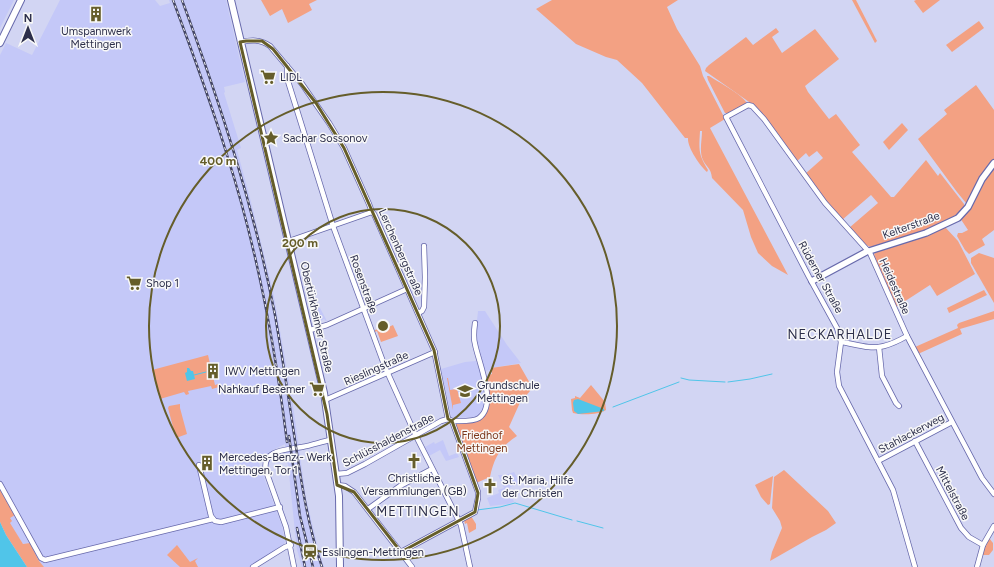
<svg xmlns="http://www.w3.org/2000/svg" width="994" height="567" font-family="Figtree,sans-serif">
<rect width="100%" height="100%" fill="#d2d5f3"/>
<g fill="#c4c8f8">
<path d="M0,0H14L0,28Z"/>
<path d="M60,0H155L160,6L170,3L169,0H226L245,82L224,87L225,92L224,93L241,148L237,150L250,198L273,291L292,398L306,498L318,548L324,567H302L297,550L295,532L288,464L286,462L285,444L271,451L258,461L282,526L285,543L276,550L250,567H44L39,561L30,543L23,544L9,523L10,518L0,488V55L6,43L32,55Z"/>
<path d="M320,308L327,321H326L324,319L320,321L321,324L315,325L311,310Z"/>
<path d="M478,311H485L507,345L521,363L491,368V370L484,371L476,340V330Z"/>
<path d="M476,361L483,381L485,405L482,412L477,417L453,418L451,416L441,369L465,362Z"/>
<path d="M443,440L449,456L457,453L459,457L446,461L440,450L429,456L425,447L434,442L435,444Z"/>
<path d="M514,472L520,482L509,488L514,502L508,504L490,506L487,498L499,493L498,490L504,488L498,475H505Z"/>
</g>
<g fill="#f3a183">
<path d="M261,0H317L309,4L312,10L288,23L282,9L270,16Z"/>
<path d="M552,0H678L667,7L677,29L700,66L703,76L725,119L710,128L788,275L772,266L758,253L751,237L743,210L712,178C711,168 707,168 703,160C699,152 702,140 702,131H700C699,150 698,154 708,170L707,172C700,166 687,147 688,138H685L642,83L617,60L606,57L576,44L536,9Z"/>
<path d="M852,0H856L877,41L875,43Z"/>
<path d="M916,0H940L923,13L914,1Z"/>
<path d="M979,21L984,28L952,52L946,45Z"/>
<path d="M776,28L779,32L772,37L782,53L815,29L839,59L805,86L808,92L829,119L836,114L860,145L852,152L891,197H894L926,160L938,176L940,173L964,204L965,207C942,231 903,238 873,247C863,247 855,234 849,228L878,203L871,195L842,220L827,203L805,174L823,158L817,151L809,157L806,153L796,162L752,104L705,71L706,68L709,65L746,37L753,45Z"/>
<path d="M707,76H709C720,83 740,93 747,103L729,113H725L708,80Z"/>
<path d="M976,85L994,110V159L980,176L970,199L966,203L957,192L918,139L947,114L944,110Z"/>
<path d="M902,123L908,130L889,150L883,142Z"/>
<path d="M994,166V230L982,239L985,245L969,254L965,250L957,236L958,233H962L968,230L960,218L981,184Z"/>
<path d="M945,227L958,241L975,274L937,296L930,285L896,307L876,262L874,255L875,252L884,249V250L887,249L886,247Z"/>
<path d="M979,253L994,258V303L971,263V258Z"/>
<path d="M984,290L987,295L949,313L947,308Z"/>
<path d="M994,311V319L960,329L962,334L918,354L915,347L958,328L957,325L959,323Z"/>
<path d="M393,325L398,336L381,342L377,331L375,332V330L381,328L382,330Z"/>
<path d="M208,355L215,385L218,384L219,387L212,389L211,386L188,391L189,394L186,395L184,392L160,399L152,370Z"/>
<path d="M519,364L531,385L530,391L524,398H522L509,427L517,436C500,447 494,458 490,477L476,483L454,424C477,422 491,422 489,394C488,388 487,381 489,375L492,374L491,368Z"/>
<path d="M447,378H448L450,390L457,389L461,403L453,405V410Z"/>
<path d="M591,385L605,402L606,410C599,415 581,415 573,413L572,410L571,399L575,398V396L580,398Z"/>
<path d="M180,404V408L187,434L176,438L168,408L169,406Z"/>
<path d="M784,470L828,511L836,523L826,530L812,537L770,561L772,552L782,528L780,521L772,508L774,477Z"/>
<path d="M773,476L770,504L768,505L761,497L755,485Z"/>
<path d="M0,488L15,515L10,518L12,521L10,523L23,544L30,543L39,561L44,567H27L6,535L0,522Z"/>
<path d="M471,516L476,524V529L469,533L467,523L465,524L464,520Z"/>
<path d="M989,538L993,543V550L989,555H982Z"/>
<path d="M177,545L190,562L198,558L195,561L198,567H180L167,555Z"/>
</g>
<g fill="#50c5e9">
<path d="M187,368H189L191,371H193L195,379L187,381L185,373L187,372Z"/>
<path d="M578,399L604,409V411L578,414L574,411L573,403L574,400Z"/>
<path d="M0,522L6,535L27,567H0Z"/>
</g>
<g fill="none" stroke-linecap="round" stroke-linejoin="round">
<g stroke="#50c5e9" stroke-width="1">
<path d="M194,375L206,372"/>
<path d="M681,378L689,380L725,382"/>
<path d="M728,382L750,379L772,374"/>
<path d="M613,407L679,382"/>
<path d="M477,510L500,507L515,503L572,520"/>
<path d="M577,521L603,528"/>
</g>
<g stroke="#686aac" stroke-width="6">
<g id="minor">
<path d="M240,42C251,40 260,39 270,46L302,84L329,123L344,148L369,204L372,212L374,214L434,350L448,419"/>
<path d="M287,66V78L333,226L385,367L416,436L461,525L470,567"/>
<path d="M289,241L372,212"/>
<path d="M418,313L422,311L424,307L425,277L424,246"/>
<path d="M310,330L327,325L407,289"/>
<path d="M841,342C855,344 870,350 884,346C892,344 900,340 907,336"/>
<path d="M879,347L882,376L896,403L899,406"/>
<path d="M325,400L435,352"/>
<path d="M452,421C460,421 473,422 479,418C498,405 478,361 475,344C473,337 474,330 475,323"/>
<path d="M915,441L961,528L969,537L983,545"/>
<path d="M878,461L952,422"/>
<path d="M199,465L211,516L215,521L221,522L280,507"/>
<path d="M336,474L347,473L365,464L441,421L448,419"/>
<path d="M0,484L41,558L45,560L213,519"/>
<path d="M337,485L345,486L354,492L412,567"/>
<path d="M368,509L400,486L432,469"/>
<path d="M401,552L475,512L478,498V492L452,421L448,419"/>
<path d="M253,567L285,547L291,545"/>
<path d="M294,567L286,527L266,471C261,449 288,450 302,447C312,445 321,442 330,440"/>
<path d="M915,567L893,490L839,386L837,372L841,342L837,328L809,277L726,117L748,105L752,106L764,119L825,203L870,253L907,336L982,478L994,494"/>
<path d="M977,567L983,545L994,526"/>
</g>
</g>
<g stroke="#686aac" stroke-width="8">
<path id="tertiary" d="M812,281L866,252L926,233L958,218L968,207L982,179L994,163"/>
</g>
<g stroke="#686aac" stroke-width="8">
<g id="secondary">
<path d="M231,0L324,393L339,496L340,567"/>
<path d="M0,43L21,0"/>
</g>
</g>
<use href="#minor" stroke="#fff" stroke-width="4.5"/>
<use href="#tertiary" stroke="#fff" stroke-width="5.5"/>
<use href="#secondary" stroke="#fff" stroke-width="6"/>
<g stroke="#434562" stroke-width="2.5">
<g id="rail">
<path d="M173,0C192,51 211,102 227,155C257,248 275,345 287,442"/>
<path d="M182,0C220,103 254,207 275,315C282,355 288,394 294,434C301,479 307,524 322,567"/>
<path d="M289,436L300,516L313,567"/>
<path d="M297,528L305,567"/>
</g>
</g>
<use href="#rail" stroke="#f8f8f8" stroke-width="1" stroke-dasharray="3" stroke-linecap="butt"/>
</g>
<path fill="none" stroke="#655d2a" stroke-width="3" stroke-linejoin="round" d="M246,41H262L273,49L316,103L344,148L434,350L448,419L452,421L478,493L475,512L401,552L354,492L337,485L327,414L240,42Z"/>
<g fill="none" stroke="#655d2a" stroke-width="2">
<circle cx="383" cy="326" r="117"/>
<circle cx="383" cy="326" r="234"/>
</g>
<defs>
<g id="building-bare" transform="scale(1.2)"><path d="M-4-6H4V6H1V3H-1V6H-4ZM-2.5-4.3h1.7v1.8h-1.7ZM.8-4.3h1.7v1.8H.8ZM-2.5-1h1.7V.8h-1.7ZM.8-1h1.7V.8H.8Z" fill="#655d2a" stroke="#f8f8f8" stroke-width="2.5" paint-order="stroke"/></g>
<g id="supermarket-bare" transform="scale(1.2)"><path d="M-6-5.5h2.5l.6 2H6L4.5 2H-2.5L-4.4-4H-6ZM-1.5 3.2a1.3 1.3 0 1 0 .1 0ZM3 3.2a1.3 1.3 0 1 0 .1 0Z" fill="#655d2a" stroke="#f8f8f8" stroke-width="2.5" paint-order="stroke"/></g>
<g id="sight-bare" transform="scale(1.2)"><path d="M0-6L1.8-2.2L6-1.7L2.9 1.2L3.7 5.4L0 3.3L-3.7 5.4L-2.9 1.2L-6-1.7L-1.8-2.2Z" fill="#655d2a" stroke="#f8f8f8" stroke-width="2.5" paint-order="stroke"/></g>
<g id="school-bare" transform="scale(1.2)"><path d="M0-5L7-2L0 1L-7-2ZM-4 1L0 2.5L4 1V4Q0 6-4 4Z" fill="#655d2a" stroke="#f8f8f8" stroke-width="2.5" paint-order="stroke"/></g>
<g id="church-bare" transform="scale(1.2)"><path d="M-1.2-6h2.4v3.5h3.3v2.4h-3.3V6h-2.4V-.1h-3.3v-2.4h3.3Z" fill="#655d2a" stroke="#f8f8f8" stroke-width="2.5" paint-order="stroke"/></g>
<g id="station-bare" transform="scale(1.2)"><path d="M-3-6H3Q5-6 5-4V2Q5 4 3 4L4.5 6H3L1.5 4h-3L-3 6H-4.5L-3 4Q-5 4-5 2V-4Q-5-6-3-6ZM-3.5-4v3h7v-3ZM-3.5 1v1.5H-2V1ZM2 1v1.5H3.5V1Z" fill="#655d2a" stroke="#f8f8f8" stroke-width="2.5" paint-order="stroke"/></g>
</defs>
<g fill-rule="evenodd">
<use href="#building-bare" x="96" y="14"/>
<use href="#supermarket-bare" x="268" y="77"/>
<use href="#sight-bare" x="271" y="138"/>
<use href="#supermarket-bare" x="134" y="283"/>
<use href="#building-bare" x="213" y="371"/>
<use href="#supermarket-bare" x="317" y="389"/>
<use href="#school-bare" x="465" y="391"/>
<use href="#church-bare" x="414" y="461"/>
<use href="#building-bare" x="207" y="463"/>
<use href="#church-bare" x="490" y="486"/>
<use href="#station-bare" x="310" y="552"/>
</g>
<g text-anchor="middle" stroke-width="3" stroke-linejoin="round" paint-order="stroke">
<g font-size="11" fill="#2d2f4b" stroke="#f8f8f8" text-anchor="start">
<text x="96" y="35" text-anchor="middle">Umspannwerk<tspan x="96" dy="13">Mettingen</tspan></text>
<text x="280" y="81">LIDL</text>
<text x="283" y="142">Sachar Sossonov</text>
<text x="146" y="287">Shop 1</text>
<text x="225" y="375">IWV Mettingen</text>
<text x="477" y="389">Grundschule<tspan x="477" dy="13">Mettingen</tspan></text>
<text x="305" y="393" text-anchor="end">Nahkauf Besemer</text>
<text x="219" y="461">Mercedes-Benz - Werk<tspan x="219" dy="13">Mettingen, Tor 1</tspan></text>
<text x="414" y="482" text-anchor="middle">Christliche<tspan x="414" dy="13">Versammlungen (GB)</tspan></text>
<text x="502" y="484">St. Maria, Hilfe<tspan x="502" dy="13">der Christen</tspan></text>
<text x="322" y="556">Esslingen-Mettingen</text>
</g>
<g font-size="11" fill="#2d2f4b" stroke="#f8f8f8">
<text transform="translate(911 225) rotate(-20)" y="4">Kelterstraße</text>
<text transform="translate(401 252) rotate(66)" y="4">Lerchenbergstraße</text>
<text transform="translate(821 277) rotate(61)" y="4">Rüderner Straße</text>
<text transform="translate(364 284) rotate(70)" y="4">Rosenstraße</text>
<text transform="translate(895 286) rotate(66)" y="4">Heidestraße</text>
<text transform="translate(317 317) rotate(77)" y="4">Obertürkheimer Straße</text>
<text transform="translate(376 368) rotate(-24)" y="4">Rieslingstraße</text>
<text transform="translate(911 433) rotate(-28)" y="4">Stahlackerweg</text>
<text transform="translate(388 440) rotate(-28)" y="4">Schlüsshaldenstraße</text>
<text transform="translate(953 493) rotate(62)" y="4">Mittelstraße</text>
</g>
<g font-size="11" fill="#7c371b" stroke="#f8f8f8">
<text x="482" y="439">Friedhof<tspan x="482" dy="13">Mettingen</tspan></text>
</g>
<g font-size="13" letter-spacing="1" fill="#2d2f4b" stroke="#f8f8f8">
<text x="840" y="339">NECKARHALDE</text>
<text x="418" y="516">METTINGEN</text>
</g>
</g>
<circle cx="383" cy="326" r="6" fill="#655d2a" stroke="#f8f8f8" stroke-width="2"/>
<g font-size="12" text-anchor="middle" font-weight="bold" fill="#655d2a" stroke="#f8f8f8" stroke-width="3" stroke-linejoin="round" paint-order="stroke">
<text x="218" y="165">400 m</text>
<text x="300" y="247">200 m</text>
</g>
<g transform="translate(28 28)" stroke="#f8f8f8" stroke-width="3" paint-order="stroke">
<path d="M0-3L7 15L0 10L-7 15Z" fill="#2d2f4b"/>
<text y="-6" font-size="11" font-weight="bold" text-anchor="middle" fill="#2d2f4b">N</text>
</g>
</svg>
